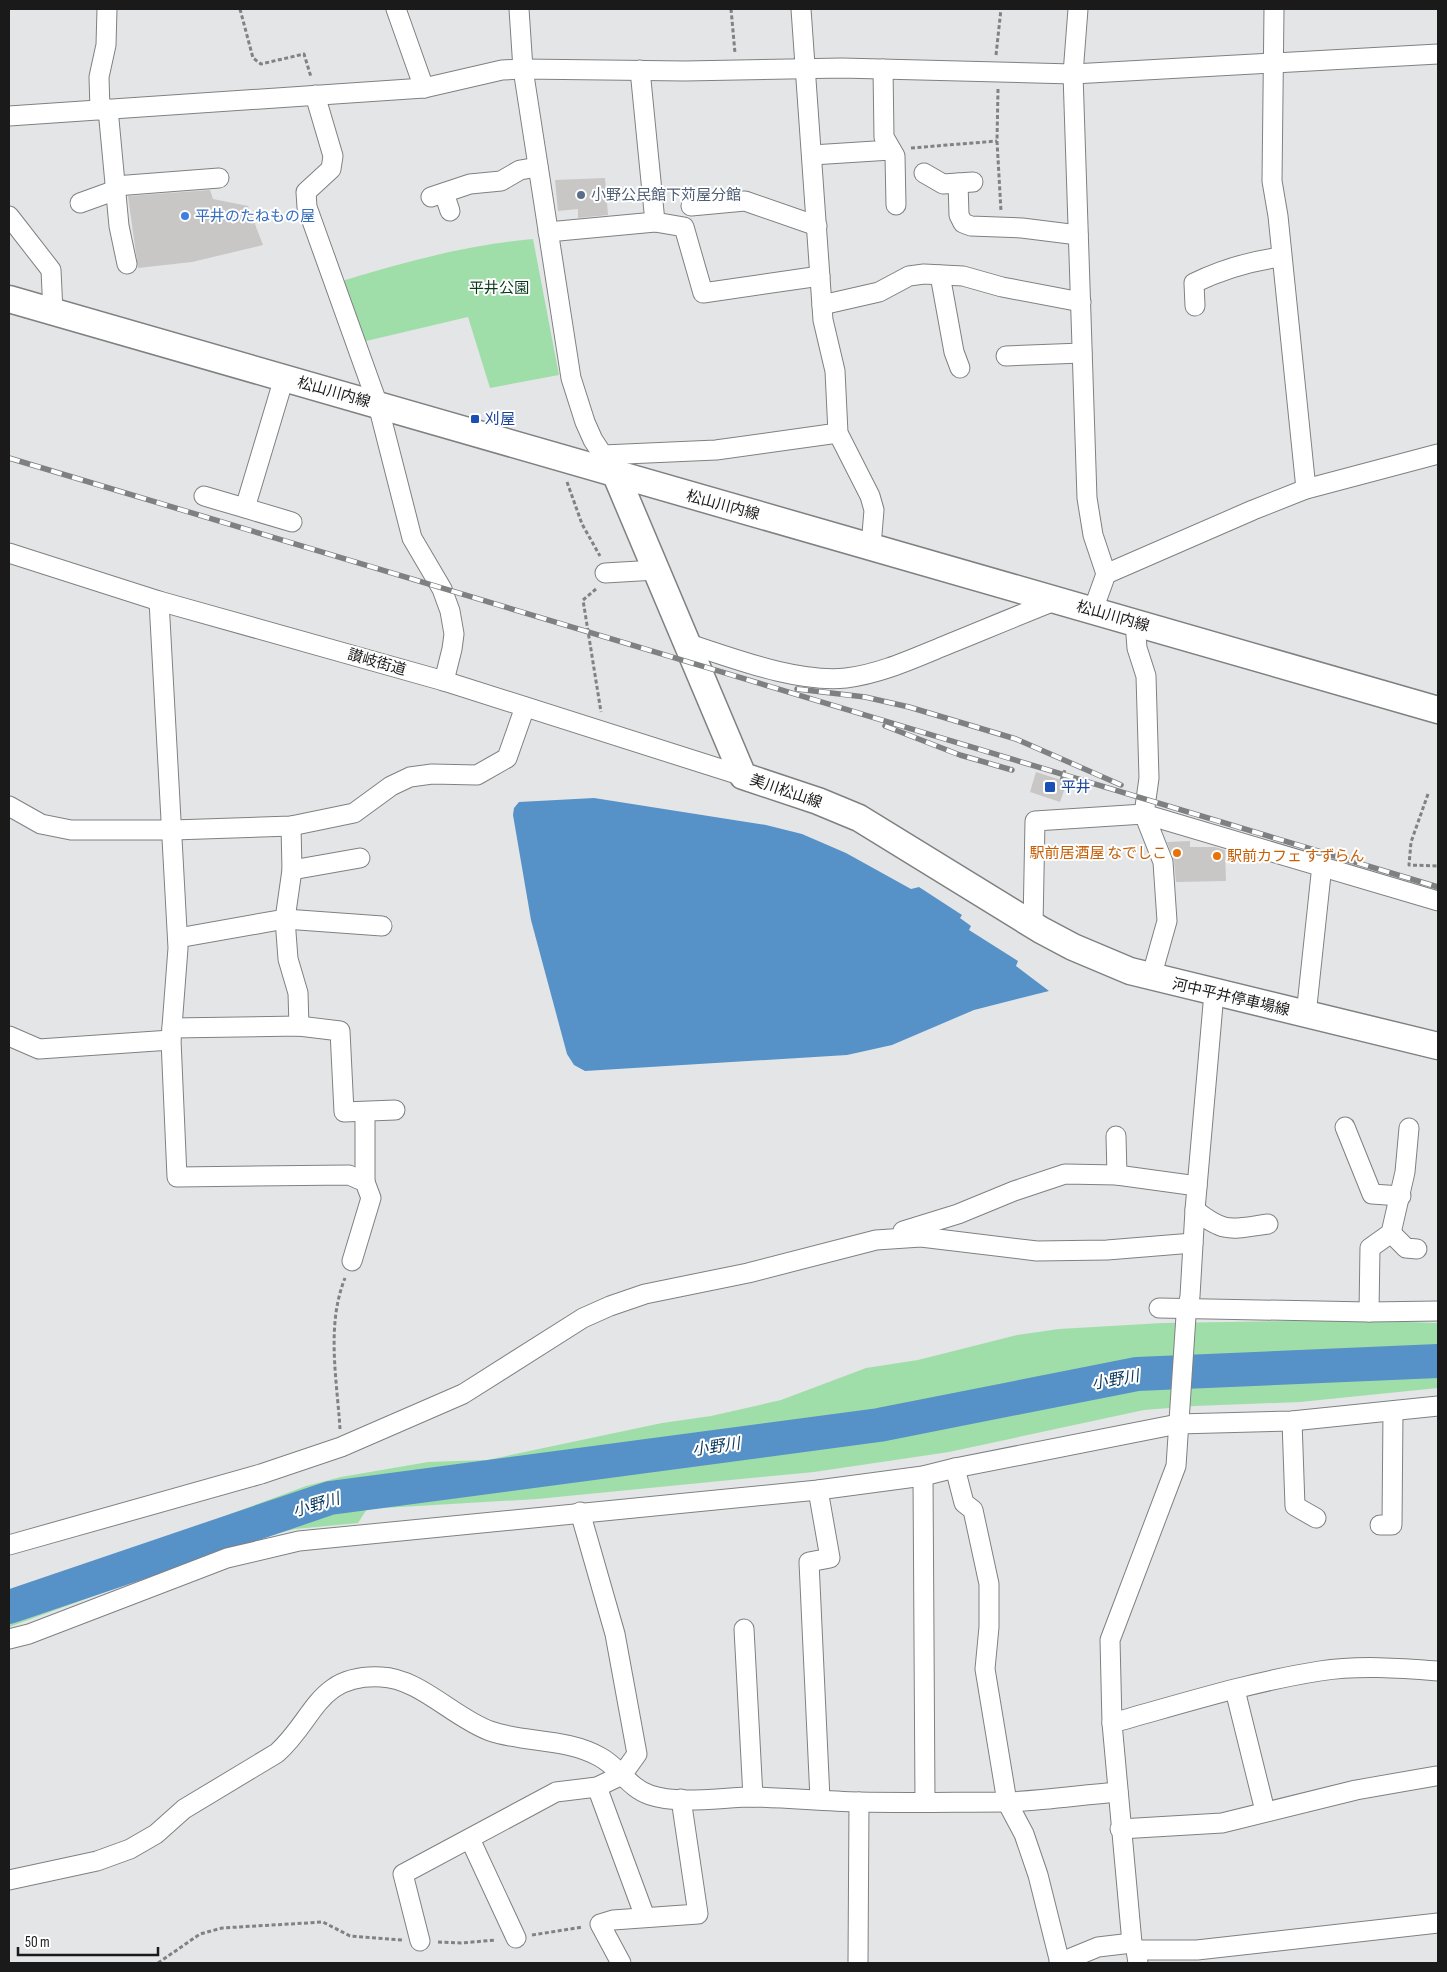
<svg xmlns="http://www.w3.org/2000/svg" width="1447" height="1972" font-family="'Sofia Sans Condensed','Noto Sans JP',sans-serif">
<rect width="100%" height="100%" fill="#e4e5e7"/>
<g fill="#a0dea9">
<path d="M533,239L559,375L490,388L468,317L362,342L339,282C403,262 467,245 533,239Z"/>
<path d="M1351,1320L1438,1323V1388L1300,1402L1195,1406L1144,1410L949,1452L814,1472L537,1499L367,1509L358,1523L295,1529L239,1543L9,1627V1601L29,1595L106,1560L306,1486L341,1477L428,1462L487,1460L662,1423L711,1416L781,1400L866,1368L918,1360L1017,1335L1059,1329L1162,1323Z"/>
</g>
<path fill="#5692c8" d="M594,798L766,825L802,834L846,853L911,889L919,887L962,915L960,918L971,926L969,930L1018,961L1016,966L1049,991L974,1010L892,1045L847,1055L585,1071L574,1065L567,1054L531,920L513,815L514,808L519,802Z"/>
<g fill="none" stroke-linecap="round" stroke-linejoin="round">
<path stroke="#5692c8" stroke-width="34" d="M9,1607L330,1498L879,1425L1137,1374L1438,1361"/>
</g>
<g fill="#c9c6c6">
<path d="M605,178L608,215L578,218V209L558,211L555,180Z"/>
<path d="M210,190L213,199L248,206L263,245L192,262L138,268L128,196Z"/>
<path d="M1036,772L1067,782L1060,802L1030,792Z"/>
<path d="M1190,841V847H1215L1225,850L1226,881L1176,882L1174,861L1167,842Z"/>
</g>
<g fill="none" stroke-linecap="round" stroke-linejoin="round">
<g stroke="#7f8082" stroke-width="21">
<g id="street">
<path d="M396,9L424,88"/>
<path d="M519,9L523,69L571,378L585,422L593,440L616,475"/>
<path d="M801,9L823,320L835,371L838,433L870,496L874,510L871,546"/>
<path d="M1078,9L1073,74L1087,498L1093,535L1106,574L1093,610"/>
<path d="M1274,9L1272,181L1278,216L1306,489"/>
<path d="M883,69L884,137L895,156L896,205"/>
<path d="M640,70L655,222L684,227L703,293L820,276"/>
<path d="M315,95L333,156L331,169L306,192L307,207L378,405L412,538L442,589L450,611L454,634L452,649L444,681"/>
<path d="M108,109L119,226L127,264"/>
<path d="M100,110L99,77L106,45L107,9"/>
<path d="M9,116L424,88L502,70L523,69L685,71L842,68L1073,74L1438,54"/>
<path d="M812,155L891,150"/>
<path d="M924,173L943,184L973,182"/>
<path d="M958,183L959,215L963,223L971,226L1022,228L1078,235"/>
<path d="M115,186L219,178"/>
<path d="M444,193L450,211"/>
<path d="M431,197L470,184L501,181L520,170L538,167"/>
<path d="M80,203L116,190"/>
<path d="M691,206L745,201L817,226"/>
<path d="M9,216L51,270L53,312"/>
<path d="M548,232L655,222"/>
<path d="M940,275L954,352L960,368"/>
<path d="M822,305L879,292L909,276L924,274L963,276L1002,287L1081,302"/>
<path d="M1195,306L1194,283C1223,269 1250,261 1281,257"/>
<path d="M1006,356L1082,353"/>
<path d="M284,378L245,508L292,522"/>
<path d="M603,455L716,450L838,433"/>
<path d="M204,496L245,508"/>
<path d="M9,553L159,601L444,681L743,776"/>
<path d="M605,573L656,570"/>
<path d="M1106,574L1253,510L1306,489L1438,454"/>
<path d="M159,601L178,948L171,1040L177,1177L349,1175L365,1182L371,1198L352,1261"/>
<path d="M1135,622L1137,648L1146,676L1149,778L1144,814L1163,862L1167,921L1151,978"/>
<path d="M686,643C733,658 796,683 846,678C880,674 912,659 944,646C981,631 1019,615 1057,600"/>
<path d="M9,806L41,824L71,830H173L291,826L354,813L391,786L410,777L432,774L477,775L507,758L525,707"/>
<path d="M291,826L292,870L285,919L288,959L298,993L299,1026"/>
<path d="M292,870L360,858"/>
<path d="M1033,925L1035,821L1144,814L1438,901"/>
<path d="M178,938L285,919L382,926"/>
<path d="M1306,1015L1322,865"/>
<path d="M172,1028L299,1026L340,1031L344,1112L395,1110"/>
<path d="M9,1036L39,1049L171,1040"/>
<path d="M365,1112V1182"/>
<path d="M1345,1127L1372,1194L1401,1196"/>
<path d="M1116,1136L1117,1175"/>
<path d="M1195,1210C1225,1234 1231,1229 1268,1224"/>
<path d="M903,1231L958,1214L1014,1191L1065,1174L1117,1175L1197,1186"/>
<path d="M1391,1233L1406,1248L1417,1249"/>
<path d="M1159,1308L1369,1312L1438,1311"/>
<path d="M1369,1312L1370,1248L1391,1233L1405,1172L1409,1128"/>
<path d="M1292,1421L1295,1506L1316,1518"/>
<path d="M955,1468L964,1503L973,1510L989,1584V1627L985,1669L1007,1802L1024,1834L1038,1875L1060,1963"/>
<path d="M923,1476L925,1801"/>
<path d="M818,1490L830,1558L809,1562L820,1799"/>
<path d="M1380,1525H1392L1393,1411"/>
<path d="M9,1545L261,1474L341,1447L463,1394L583,1318L610,1306L645,1294L748,1273L876,1240L921,1237L1037,1251L1107,1250L1193,1243"/>
<path d="M744,1629L753,1797"/>
<path d="M9,1639L29,1634L227,1558L299,1541L818,1490L923,1476L955,1468L1178,1424L1292,1421L1438,1406"/>
<path d="M1235,1690L1265,1811"/>
<path d="M1112,1723C1181,1704 1250,1682 1320,1671C1358,1665 1400,1668 1438,1671"/>
<path d="M597,1787L645,1917"/>
<path d="M1120,1829L1222,1823L1356,1790L1436,1776"/>
<path d="M470,1839L516,1938"/>
<path d="M9,1880L97,1861L130,1849L156,1834L184,1809L277,1753C315,1719 317,1674 381,1677C419,1678 454,1718 490,1731C525,1743 567,1738 600,1757C619,1767 629,1788 650,1795C679,1805 723,1797 754,1797C789,1798 824,1801 859,1802C907,1803 956,1802 1005,1802C1042,1801 1080,1795 1118,1792"/>
<path d="M420,1941L403,1874L556,1792L597,1787L622,1775L637,1754L615,1634L580,1512"/>
<path d="M1136,1950H1197L1438,1923"/>
<path d="M621,1963L600,1924L613,1920L698,1914L681,1799"/>
<path d="M858,1963L859,1802"/>
<path d="M1059,1963L1098,1947L1132,1943"/>
<path d="M1138,1963L1136,1950L1132,1943L1112,1723L1110,1640L1176,1466L1186,1316L1190,1296L1195,1210L1214,993"/>
</g>
</g>
<g stroke="#7f8082" stroke-width="29">
<g id="secondary">
<path d="M9,299L1438,710"/>
<path d="M616,475L743,776L818,801L859,818L1041,930L1073,947L1130,971L1438,1046"/>
</g>
</g>
<g stroke="#828284" stroke-width="3" stroke-dasharray="4 2.5" stroke-linecap="butt">
<path d="M240,9L253,58L261,64L304,54L311,77"/>
<path d="M731,9L735,53"/>
<path d="M996,55L1001,9"/>
<path d="M998,89L997,141L1001,211"/>
<path d="M911,148L997,141"/>
<path d="M567,482L582,524L600,556"/>
<path d="M596,589L583,600L601,712"/>
<path d="M1061,780L1065,770"/>
<path d="M1428,794L1411,842L1409,865L1438,866"/>
<path d="M340,1429C337,1380 326,1325 345,1278"/>
<path d="M532,1935L583,1927"/>
<path d="M438,1942L461,1943L496,1940"/>
<path d="M158,1963L200,1934L222,1928L323,1922L350,1936L402,1940"/>
</g>
<use href="#street" stroke="#fff" stroke-width="19"/>
<use href="#secondary" stroke="#fff" stroke-width="26"/>
<g stroke="#7f8081" stroke-width="5.5">
<g id="rail">
<path d="M9,458L1438,887"/>
<path d="M797,689L865,697L909,707L1016,739L1121,785"/>
<path d="M885,726L960,755L1012,770"/>
</g>
</g>
<use href="#rail" stroke="#fff" stroke-width="4" stroke-dasharray="11" stroke-linecap="butt"/>
</g>
<circle fill="#5c6f8a" stroke="#fff" stroke-width="2" cx="581" cy="195" r="5"/>
<circle fill="#3f7fe0" stroke="#fff" stroke-width="2" cx="185" cy="216" r="5"/>
<g fill="#1a4fb4" stroke="#fff" stroke-width="2">
<rect x="470" y="414" width="10" height="10" rx="2.5"/>
<rect x="1044" y="781" width="12" height="12" rx="2.5"/>
</g>
<g fill="#e8710a" stroke="#fff" stroke-width="2">
<circle cx="1177" cy="853" r="5"/>
<circle cx="1217" cy="856" r="5"/>
</g>
<g text-anchor="middle" stroke-width="4" stroke-linejoin="round" paint-order="stroke">
<g font-size="15" fill="#4e5e75" stroke="#fff" text-anchor="start">
<text x="591" y="200">小野公民館下苅屋分館</text>
</g>
<g font-size="15" fill="#366cbe" stroke="#fff" text-anchor="start">
<text x="195" y="221">平井のたねもの屋</text>
</g>
<g font-size="15" fill="#093a17" stroke="#fff">
<text x="499" y="293">平井公園</text>
</g>
<g font-size="15" fill="#1a1a1b" stroke="#fff">
<text transform="translate(334 392) rotate(16)" y="5">松山川内線</text>
<text transform="translate(723 505) rotate(15)" y="5">松山川内線</text>
<text transform="translate(1113 616) rotate(16)" y="5">松山川内線</text>
<text transform="translate(377 662) rotate(16)" y="5">讃岐街道</text>
<text transform="translate(786 791) rotate(19)" y="5">美川松山線</text>
<text transform="translate(1231 997) rotate(13)" y="5">河中平井停車場線</text>
</g>
<g font-size="15" fill="#164399" stroke="#fff" text-anchor="start">
<text x="485" y="424">刈屋</text>
<text x="1061" y="792">平井</text>
</g>
<g font-size="15" fill="#c56008" stroke="#fff" text-anchor="end">
<text x="1167" y="858">駅前居酒屋 なでしこ</text>
<text x="1227" y="861" text-anchor="start">駅前カフェ すずらん</text>
</g>
<g font-size="16" font-style="italic" fill="#0a395d" stroke="#fff">
<text transform="translate(1115 1379) rotate(-10)" y="6">小野川</text>
<text transform="translate(716 1446) rotate(-8)" y="6">小野川</text>
<text transform="translate(316 1504) rotate(-16)" y="6">小野川</text>
</g>
</g>
<rect width="1447" height="1972" fill="none" stroke="#1a1a1b" stroke-width="20"/>
<path d="M18 1947v8h140v-8" fill="none" stroke="#1a1a1b" stroke-width="2.5"/>
<text x="25" y="1947" font-size="15" fill="#1a1a1b" stroke="#ffffff" stroke-width="4" paint-order="stroke">50 m</text>
</svg>
